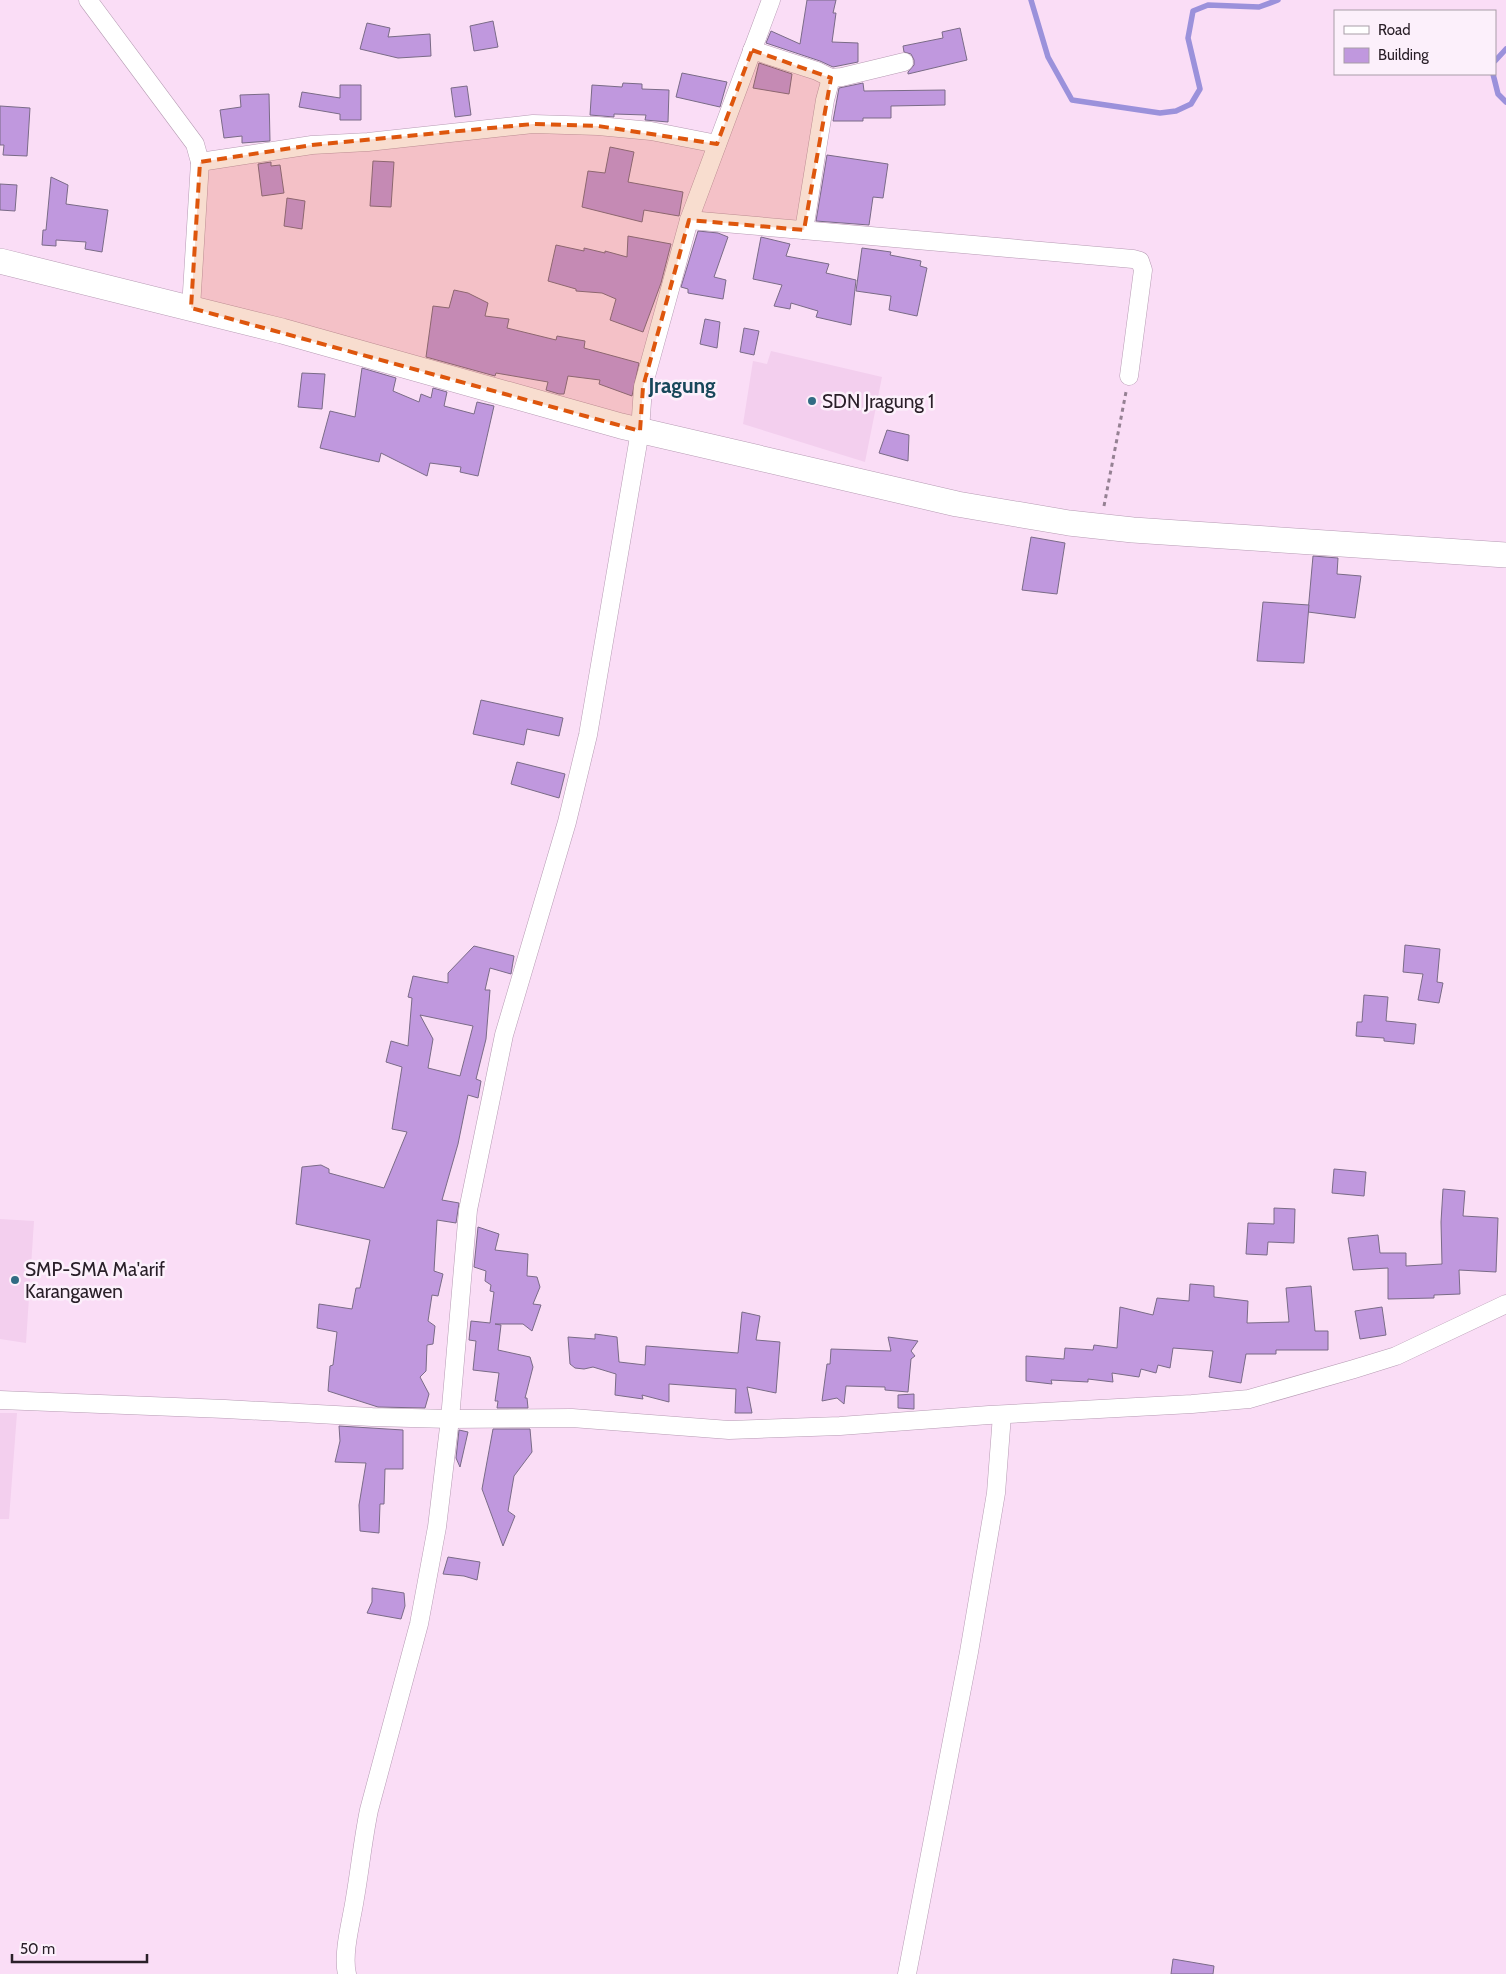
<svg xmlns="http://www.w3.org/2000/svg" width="1506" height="1974" font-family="Cabin,sans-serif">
<rect width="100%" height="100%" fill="#faddf6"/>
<g fill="#f3cfee">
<path d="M771,351L882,377L865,462L743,424L753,361L767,364Z"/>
<path d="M0,1219L34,1221L26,1343L0,1339Z"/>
<path d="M0,1413H17L9,1519H0Z"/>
</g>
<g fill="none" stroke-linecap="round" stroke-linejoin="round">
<g stroke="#9b91db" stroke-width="5.5">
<path d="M1031,0L1048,57L1072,100L1160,113L1176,111L1191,104L1200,89L1188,38L1193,11L1208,5L1259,7L1278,0"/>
<path d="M1495,61L1506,49"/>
<path d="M1493,74L1498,94L1506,102"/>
</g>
</g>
<g fill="#c098de" stroke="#7a6b87" fill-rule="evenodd">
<path d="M807,0H836L833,13H836L832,42L858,43V62L833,67L820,61L766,43L771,31L800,44Z"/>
<path d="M493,21L498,47L474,51L470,26Z"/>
<path d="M367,23L390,28L388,37L430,34L431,56L398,58L360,49Z"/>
<path d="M960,28L967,60L908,74V72L914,65V60L911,54L904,52L903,46L943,38L942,32Z"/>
<path d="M759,63L792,74L789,94L753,88Z"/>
<path d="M682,73L727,82L720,107L676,97Z"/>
<path d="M623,83L642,84V89L669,90L668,122L645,120L646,115L614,114V117L590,115L592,85L622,87Z"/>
<path d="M863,83L864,91L945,90V105L891,106V118H863V121H833L839,88Z"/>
<path d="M340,85H361V120H340V114L299,107L302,92L340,98Z"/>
<path d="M467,86L471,115L455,117L451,88Z"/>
<path d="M269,94L270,141L242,143V136L224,138L220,110L241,107L240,95Z"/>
<path d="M0,106L30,108L27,156L3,155L4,145H0Z"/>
<path d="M610,147L634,152L628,182L683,192L679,216L644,210L642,222L582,207L588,171L605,173Z"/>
<path d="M827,155L888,164L883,198L873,197L869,225L816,221Z"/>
<path d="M373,161L394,162L391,207L370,206Z"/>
<path d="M271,162V166L280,165L284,193L262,196L258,164Z"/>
<path d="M51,177L68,185L66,204L108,210L102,252L85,249L86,242L56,240V246L42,245L43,230H46Z"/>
<path d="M0,184L17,185L15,211L0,210Z"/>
<path d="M287,198L305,201L302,229L284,226Z"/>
<path d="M698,231L718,233L728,237L714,277L726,280L723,299L688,293V289L681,287Z"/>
<path d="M628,236L671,244L661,283L643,332L610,320L616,299L602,293L576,291V289L548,281L556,245L584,251V248L605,253V251L627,257Z"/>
<path d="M761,237L790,244L786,256L829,264L826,273L856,280L851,325L816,317L818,311L791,303L790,309L774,306L782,285L753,279Z"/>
<path d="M862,248L891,252L890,255L921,261L920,266L927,268L917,316L889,310L891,296L856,291Z"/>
<path d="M454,290L468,293L488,303L485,316L509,319L507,328L556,340L557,336L585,341L584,348L639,363L632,396L599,384L600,380L568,376L564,394H559L546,390L548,382L496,373L495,376L426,357L433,306L449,308Z"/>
<path d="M705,319L720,322L717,348L700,344Z"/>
<path d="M744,328L759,331L754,355L740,352Z"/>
<path d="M362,368L396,378L393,391L419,402L421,394L431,398L433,388L447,392L444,406L474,414L477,402L494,406L478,476L460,472L461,467L430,463L427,476L381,453L379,462L320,448L330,411L355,417Z"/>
<path d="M302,373L325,374L322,409L298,407Z"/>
<path d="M887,430L909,435L908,461L879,453Z"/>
<path d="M1031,537L1065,543L1057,594L1022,590Z"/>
<path d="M1313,556L1338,558L1337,574L1361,576L1355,618L1308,612Z"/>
<path d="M1263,602L1309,605L1304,663L1257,661Z"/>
<path d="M481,700L563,718L559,736L527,729L524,745L473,734Z"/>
<path d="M517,762L565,774L559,798L511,784Z"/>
<path d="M1405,945L1440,949L1437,982L1443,983L1439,1003L1418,1000L1423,974L1403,972Z"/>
<path d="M474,946L514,956L511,974L490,968L485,990H490L486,1039L476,1079L481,1081L478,1098L468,1095L458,1144L442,1200L459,1203L456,1223L437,1220L434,1271L443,1274L438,1296L432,1295L428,1321L435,1326L433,1344L427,1345L426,1371L420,1377L429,1394L425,1408L378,1407L328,1391L330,1366L333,1365L337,1332L317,1328L319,1304L352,1309L356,1288H360L370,1240L296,1224L302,1167L321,1165L329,1169V1173L384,1188L407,1132L392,1129L402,1067L386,1062L391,1041L408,1046L412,998L408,997L413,976L448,983V973ZM420,1015L473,1026L460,1076L428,1068L433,1039Z"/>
<path d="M1364,995L1388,997L1386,1021L1416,1024L1414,1044L1384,1041V1038L1356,1036L1357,1022H1362Z"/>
<path d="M1334,1169L1366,1172L1364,1196L1332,1193Z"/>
<path d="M1443,1189L1465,1191L1463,1216L1498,1218L1496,1272L1459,1270L1460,1294L1434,1295V1298L1388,1299V1268L1353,1270L1348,1238L1378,1235L1380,1253H1406V1266L1442,1264L1441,1222Z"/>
<path d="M1274,1208L1295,1209L1294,1243L1268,1242L1267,1255L1246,1254L1248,1223L1274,1224Z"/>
<path d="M478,1227L499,1234L495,1250L528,1254L527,1276L537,1277L540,1287L533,1304L541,1305L532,1331L523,1324H495L501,1325L498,1350L530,1357L533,1367L525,1398H527L528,1408H497L498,1401H495L499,1373L473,1370L476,1341L469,1340L471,1321L490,1323L494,1292L490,1291L491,1285L485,1281L486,1271L474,1267Z"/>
<path d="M1190,1284L1214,1286V1297L1248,1301L1247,1323L1289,1322L1286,1288L1311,1286L1315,1331H1328V1350H1276V1354H1246L1241,1383L1209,1377L1213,1351L1173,1348L1170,1368L1158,1365L1156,1373L1141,1369L1139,1377L1112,1373L1113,1382L1088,1379V1382L1051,1380L1052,1384L1026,1381V1356L1064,1359L1065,1348L1093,1350L1094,1345L1117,1348L1120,1307L1153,1315L1157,1298L1189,1301Z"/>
<path d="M1382,1307L1386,1335L1360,1339L1355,1311Z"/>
<path d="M742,1312L760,1316L756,1340L780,1342L776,1393L747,1387L752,1413H735L736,1389L669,1384V1402L642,1395L643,1399L615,1395L616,1374L593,1367L584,1369L575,1368L570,1364L568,1337L595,1339V1334L617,1337L619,1362L645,1365L646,1346L738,1353Z"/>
<path d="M888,1337L918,1341L911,1351L915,1356L911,1359L908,1392L885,1390V1387L846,1386L844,1404L837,1398L822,1401L827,1364H830L831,1349L891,1351Z"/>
<path d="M914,1394V1409L898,1408V1395Z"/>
<path d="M339,1426L403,1430V1469H385L384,1504H380L379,1533L360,1531L359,1505L366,1463L335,1462L340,1441Z"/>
<path d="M493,1429H530L532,1452L514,1476L508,1511L515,1516L503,1546L482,1489Z"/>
<path d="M459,1430L468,1432L460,1467L456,1458Z"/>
<path d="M448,1557L480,1562L477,1580L464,1576L443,1574Z"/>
<path d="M372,1588L404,1593L405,1606L401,1619L367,1613L372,1602Z"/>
<path d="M1173,1959L1214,1966L1213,1974H1171Z"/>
</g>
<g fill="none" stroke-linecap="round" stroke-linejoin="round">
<g stroke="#b69bb3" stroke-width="19">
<g id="street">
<path d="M88,0L195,144L200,162L191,308"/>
<path d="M752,50L817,71L831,78"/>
<path d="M200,162L312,145L368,142L533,124L598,126L651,131L717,144"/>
<path d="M689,220L1133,259L1140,261L1143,270L1129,376"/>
<path d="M804,230L825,100L831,78L842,77L904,62"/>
<path d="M0,1400L225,1409L372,1417L450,1419L572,1418L729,1430L840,1426L989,1415L1192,1404L1249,1399L1354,1369L1396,1356L1506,1304"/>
<path d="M347,1974C342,1953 352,1919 355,1898C360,1869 363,1839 369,1810L419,1624L437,1527L450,1419L468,1210L504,1035L567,822L588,735L640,431L643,387L689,220L771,0"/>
<path d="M907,1974L969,1652L996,1493L1002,1415"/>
</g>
</g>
<g stroke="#b69bb3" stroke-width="26">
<path id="secondary" d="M0,261L282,331L621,426L957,504L1069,523L1133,530L1506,555"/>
</g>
<path stroke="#958193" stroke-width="3" stroke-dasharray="4 4" stroke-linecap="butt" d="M1104,506L1126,392"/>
<use href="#street" stroke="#fff" stroke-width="18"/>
<use href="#secondary" stroke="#fff" stroke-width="25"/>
</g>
<path fill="#de560d" fill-opacity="0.2" stroke="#de560d" stroke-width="4" stroke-dasharray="10 6" stroke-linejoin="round" d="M752,50L831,78L804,230L689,220L643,387L640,431L191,308L200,162L312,145L533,124L598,126L717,144Z"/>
<g fill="#316c84" stroke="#fcf0fb" stroke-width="2">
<circle cx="812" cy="401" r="5"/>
<circle cx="15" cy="1280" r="5"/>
</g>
<g text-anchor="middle" stroke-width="5" stroke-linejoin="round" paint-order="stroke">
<g font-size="19" fill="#2a2029" stroke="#fcf0fb" text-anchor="start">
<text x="822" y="408">SDN Jragung 1</text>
<text x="25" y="1276">SMP-SMA Ma'arif<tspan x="25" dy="22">Karangawen</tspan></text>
</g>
<g font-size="21" font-weight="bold" fill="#17475a" stroke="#fcf0fb">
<text x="682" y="393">Jragung</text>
</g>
</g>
<rect x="1334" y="10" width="162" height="65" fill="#fcf0fb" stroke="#a89da7"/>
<rect x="1344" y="26" width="25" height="8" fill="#ffffff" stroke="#a89da7"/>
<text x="1378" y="35" font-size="15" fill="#2a2029">Road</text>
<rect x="1344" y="48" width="25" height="15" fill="#c098de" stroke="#a89da7"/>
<text x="1378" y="60" font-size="15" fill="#2a2029">Building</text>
<path d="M12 1954v8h135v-8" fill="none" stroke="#2a2029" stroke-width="2.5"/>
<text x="20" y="1954" font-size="15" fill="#2a2029" stroke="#fcf0fb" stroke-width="4" paint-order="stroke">50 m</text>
</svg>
